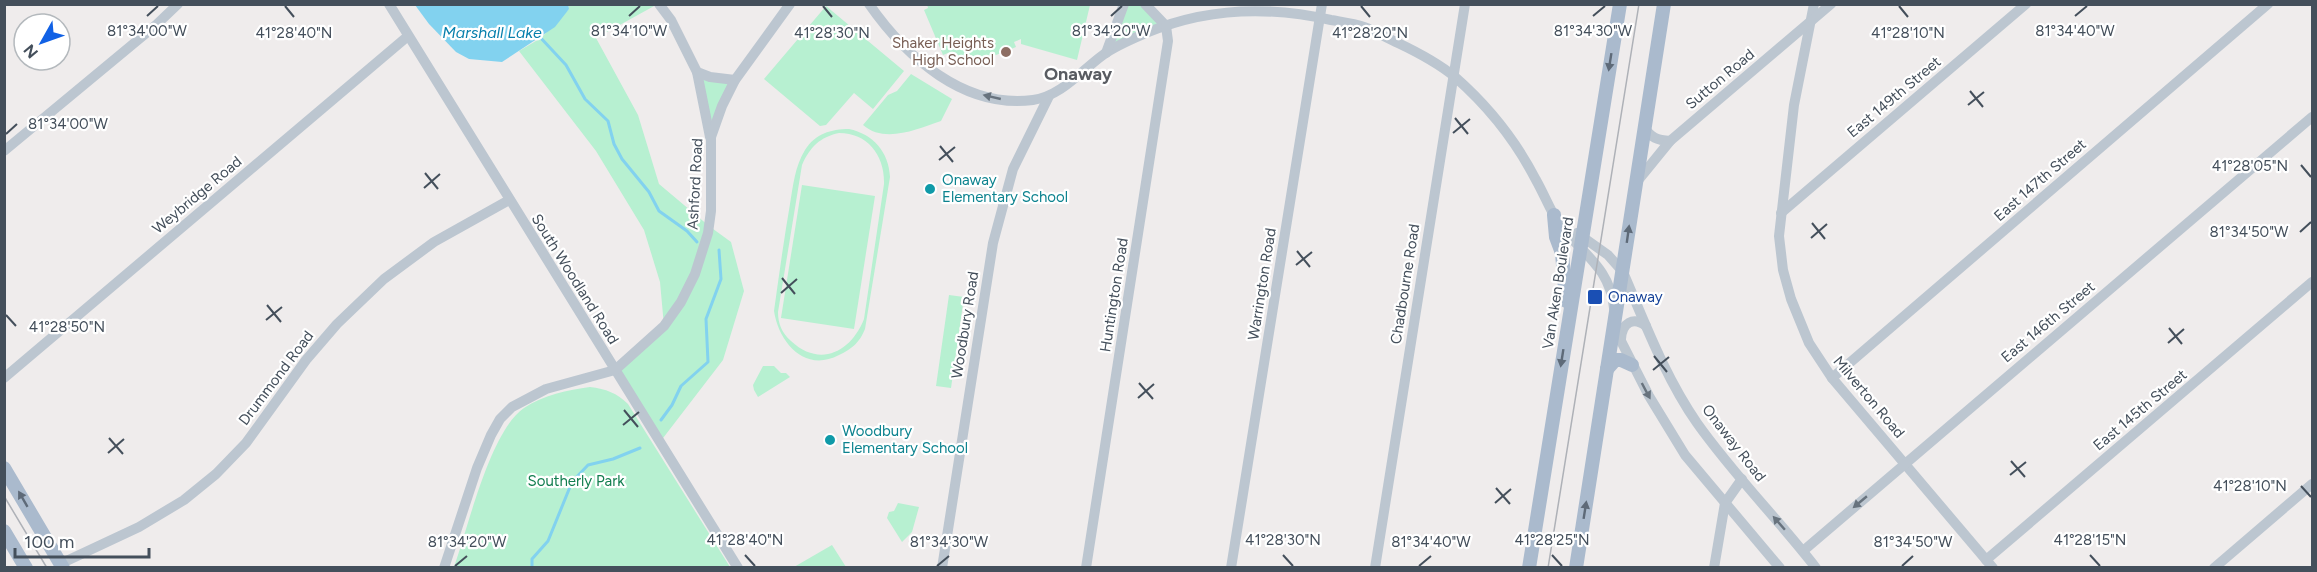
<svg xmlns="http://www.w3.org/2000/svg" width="2317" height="572" font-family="Figtree,sans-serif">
<rect width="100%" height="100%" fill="#efecec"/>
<g fill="#b7f0d1" fill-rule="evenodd">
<path d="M927,4H1090V5L1077,60L1021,44V39L1014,42L1016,47L971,65L969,61L959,66L952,63L948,53L943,55L924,10L928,8Z"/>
<path d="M568,5H656L596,38L638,115L659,184L709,226L731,242L744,291L723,360L660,442L615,370L664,326L660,282L644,230L596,151L519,51L541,38L569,9Z"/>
<path d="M1124,5H1145L1166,26L1106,53Z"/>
<path d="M826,6L904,71L873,109L854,93L826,125L820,126L764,79Z"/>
<path d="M697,72L735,80L711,137Z"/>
<path d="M911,74L952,99L941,121C917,129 885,144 863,125L888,95L897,91Z"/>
<path d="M849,129C873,134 889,152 890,177L865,329C860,342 852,349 839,355C805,373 779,343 774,311C779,275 784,239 790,204C793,186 795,166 805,150C815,134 831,129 849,129ZM839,133C868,133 885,156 884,184L864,319C851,352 820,368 791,341C782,333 778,324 778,312L802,165C810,147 820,137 839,133Z"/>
<path d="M802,185L875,196L854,329L781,318Z"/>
<path d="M949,295L964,297L951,388L936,386Z"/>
<path d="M763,366H774L781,373H786L790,377L758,397L754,390L753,385Z"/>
<path d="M590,387C606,389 617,393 628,404L730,567H454C468,528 490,431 524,408C543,395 568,390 590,387Z"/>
<path d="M898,503L919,507L912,532L902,542L887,518L889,512L894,511Z"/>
<path d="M832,545L846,567H794Z"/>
</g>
<path fill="#82d2ef" d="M568,4L569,9L555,27L502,62L469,59L456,52L429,24L415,5Z"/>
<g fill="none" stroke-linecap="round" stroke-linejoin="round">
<g stroke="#82d2ef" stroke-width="3">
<path d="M539,36L566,65L585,99L608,121L614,144L622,159L649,192L659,211L687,231L697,242"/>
<path d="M661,420L672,405L681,386L708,362L706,319L721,279L719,250"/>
<path d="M532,568V559L548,541L572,482L588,465L613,459L640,448"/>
</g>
<g stroke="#bcc6d0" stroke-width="10">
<path d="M389,4L738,568"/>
<path d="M659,4L671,20L697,72L710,137"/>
<path d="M869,4C906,57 964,109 1033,100C1061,96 1081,71 1103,55C1115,46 1132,39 1146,33C1205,8 1269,6 1331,20C1342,22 1353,23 1364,27C1375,31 1387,38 1398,43C1417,52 1438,63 1455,77C1488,106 1516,141 1536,180C1544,194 1550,210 1558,222C1580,253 1610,266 1614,308"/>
<path d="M1145,4L1166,26"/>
<path d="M1814,4L1794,105L1779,236L1783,270L1791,299L1809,343L1832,378L1993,568"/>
<path d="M1106,53L1124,4"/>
<path d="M697,72L710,77L735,80"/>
<path d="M1644,127C1651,138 1657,140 1670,141"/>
<path d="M4,151L156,25L178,4"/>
<path d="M1635,184L1670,141L1831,4"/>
<path d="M1781,213L2026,4"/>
<path d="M1577,233L1608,255L1623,272C1645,323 1665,377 1697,423C1733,474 1778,519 1816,568"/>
<path d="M1616,323L1621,341L1649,396L1685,455L1780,568"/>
<path d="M1621,339C1622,323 1633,316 1646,326"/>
<path d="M4,378L408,36"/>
<path d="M1832,378L2268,4"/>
<path d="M1803,551L2312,117"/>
<path d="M1986,560L2312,282"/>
<path d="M60,564L139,527L184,500L216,474L246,443L306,360L337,324L384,279L434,242L509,200"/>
<path d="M444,568L477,468L491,435L500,419L512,407L546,389L615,370L664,326L681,302L695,274L708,233L711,211V137L722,106L735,80L790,4"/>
<path d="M942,568L993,243L1013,169L1049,96"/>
<path d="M1086,568L1168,41L1166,26"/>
<path d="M1231,568L1322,4"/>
<path d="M1375,568L1465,4"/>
<path d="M1714,568L1725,503L1742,479"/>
<path d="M2214,568L2312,484"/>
</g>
<g stroke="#aabacd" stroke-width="14">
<path d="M1554,215L1556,237L1562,253L1566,301"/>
<path d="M1607,369L1615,360H1621L1632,365"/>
<path d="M4,468L63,568"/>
<path d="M4,531L26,568"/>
<path d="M1529,568L1620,4"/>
<path d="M1576,568L1664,4"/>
</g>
<g stroke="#aeb1b7" stroke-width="1.5">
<path d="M4,496L47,568"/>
<path d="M1548,568L1639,4"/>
</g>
</g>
<defs><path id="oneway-solid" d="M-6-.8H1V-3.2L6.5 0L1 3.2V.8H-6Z" transform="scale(1.5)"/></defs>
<g fill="#5e6a78">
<use href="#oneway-solid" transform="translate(1610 62) rotate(99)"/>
<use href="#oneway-solid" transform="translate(1628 234) rotate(-82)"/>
<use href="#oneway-solid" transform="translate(1562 358) rotate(99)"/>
<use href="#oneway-solid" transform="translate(23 499) rotate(-120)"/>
<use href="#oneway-solid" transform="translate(1585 510) rotate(-81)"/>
</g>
<g fill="#68737e">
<use href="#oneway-solid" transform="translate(992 97) rotate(-167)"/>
<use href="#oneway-solid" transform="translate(1646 391) rotate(62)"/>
<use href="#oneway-solid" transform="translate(1860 502) rotate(140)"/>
<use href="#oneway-solid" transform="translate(1779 523) rotate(-131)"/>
</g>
<path fill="none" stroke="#444f5b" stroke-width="2" d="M285,6L294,17M823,6L832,17M1361,6L1370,17M1899,6L1908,17M147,16L158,6M629,16L640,6M1111,16L1122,6M1593,16L1605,6M2075,16L2087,6M1970,91L1983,107M1968,105L1984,92M1455,118L1468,134M1453,133L1470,119M6,134L17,124M940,146L953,162M939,160L955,147M2301,165L2311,177M425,173L438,189M424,188L440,174M1812,223L1825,239M2300,232L2311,222M1811,238L1827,224M1297,251L1310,267M1296,265L1312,252M782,278L795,294M781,293L797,279M267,305L281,322M6,315L16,326M266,320L282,307M2169,328L2182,344M2168,343L2184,329M1654,356L1667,372M1653,370L1669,357M1139,383L1153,399M1138,398L1154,384M624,410L638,427M623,425L639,412M109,438L123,454M108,453L124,439M2011,461L2025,477M2010,475L2026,462M2301,486L2311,497M1496,488L1510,504M1495,503L1511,489M745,555L755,566M1283,555L1293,566M1552,555L1562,566M2090,555L2100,566M455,566L467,556M937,566L949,556M1419,566L1431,556M1902,566L1913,556"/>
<circle fill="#8d6e63" stroke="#fff" stroke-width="2" cx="1006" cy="52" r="6"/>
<g fill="#0f9aa8" stroke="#fff" stroke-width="2">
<circle cx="930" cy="189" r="6"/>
<circle cx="830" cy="440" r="6"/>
</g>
<rect fill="#1a4fb4" stroke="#fff" stroke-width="2" x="1587" y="289" width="16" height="16" rx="3"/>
<g text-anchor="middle" stroke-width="4.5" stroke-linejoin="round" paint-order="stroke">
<g font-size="15" fill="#785e54" stroke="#fff" text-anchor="end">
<text x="994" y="48">Shaker Heights<tspan x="994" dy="17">High School</tspan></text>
</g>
<g font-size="15" fill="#444f5b" stroke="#fff">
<text transform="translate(1720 79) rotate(-40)" y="5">Sutton Road</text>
<text transform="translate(1894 97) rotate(-40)" y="5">East 149th Street</text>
<text transform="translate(2040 180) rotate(-41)" y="5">East 147th Street</text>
<text transform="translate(695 184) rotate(-87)" y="5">Ashford Road</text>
<text transform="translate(197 195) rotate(-40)" y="5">Weybridge Road</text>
<text transform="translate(575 279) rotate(58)" y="5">South Woodland Road</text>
<text transform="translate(1558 283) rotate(-81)" y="5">Van Aken Boulevard</text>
<text transform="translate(1262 284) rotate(-81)" y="5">Warrington Road</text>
<text transform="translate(1405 284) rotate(-81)" y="5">Chadbourne Road</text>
<text transform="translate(1114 295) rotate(-81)" y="5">Huntington Road</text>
<text transform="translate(2048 322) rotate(-40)" y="5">East 146th Street</text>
<text transform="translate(965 325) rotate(-81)" y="5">Woodbury Road</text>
<text transform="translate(276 378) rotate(-53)" y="5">Drummond Road</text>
<text transform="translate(1869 397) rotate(50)" y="5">Milverton Road</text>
<text transform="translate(2140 410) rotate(-40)" y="5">East 145th Street</text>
<text transform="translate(1734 443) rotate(52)" y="5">Onaway Road</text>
</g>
<g font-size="15" fill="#0d838f" stroke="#fff" text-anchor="start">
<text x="942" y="185">Onaway<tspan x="942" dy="17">Elementary School</tspan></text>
<text x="842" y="436">Woodbury<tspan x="842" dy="17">Elementary School</tspan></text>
</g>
<g font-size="15" fill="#164399" stroke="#fff" text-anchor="start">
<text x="1608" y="302">Onaway</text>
</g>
<g font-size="15" fill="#127e4f" stroke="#fff">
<text x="576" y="486">Southerly Park</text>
</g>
<g font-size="16" font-style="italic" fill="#067fac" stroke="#fff">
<text x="492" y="38">Marshall Lake</text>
</g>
<g font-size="18" font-weight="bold" fill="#595c62" stroke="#fff">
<text x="1078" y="80">Onaway</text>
</g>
</g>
<g font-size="15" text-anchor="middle" fill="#444f5b" stroke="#fff" stroke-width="4.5" stroke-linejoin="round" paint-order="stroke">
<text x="2075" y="36">81°34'40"W</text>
<text x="147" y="36">81°34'00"W</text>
<text x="629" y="36">81°34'10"W</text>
<text x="1111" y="36">81°34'20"W</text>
<text x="1593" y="36">81°34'30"W</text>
<text x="294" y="38">41°28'40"N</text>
<text x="832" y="38">41°28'30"N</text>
<text x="1370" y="38">41°28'20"N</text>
<text x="1908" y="38">41°28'10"N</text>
<text x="68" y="129">81°34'00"W</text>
<text x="2250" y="171">41°28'05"N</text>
<text x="2249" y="237">81°34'50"W</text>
<text x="67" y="332">41°28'50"N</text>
<text x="2250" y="491">41°28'10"N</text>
<text x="745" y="545">41°28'40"N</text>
<text x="1283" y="545">41°28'30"N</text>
<text x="1552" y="545">41°28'25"N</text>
<text x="2090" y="545">41°28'15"N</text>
<text x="467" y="547">81°34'20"W</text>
<text x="949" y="547">81°34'30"W</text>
<text x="1431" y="547">81°34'40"W</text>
<text x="1913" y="547">81°34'50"W</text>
</g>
<rect width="2317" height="572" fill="none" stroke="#444f5b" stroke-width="12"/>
<g transform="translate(42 42) rotate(230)"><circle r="28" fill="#ffffff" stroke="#b4b9bd" stroke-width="1.5"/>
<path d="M0-4.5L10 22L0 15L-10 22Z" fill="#1161e5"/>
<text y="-9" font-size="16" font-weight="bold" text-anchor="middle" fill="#444f5b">N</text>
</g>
<path d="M15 548v9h134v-9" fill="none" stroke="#444f5b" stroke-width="3"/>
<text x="24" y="548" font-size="18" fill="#444f5b" stroke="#ffffff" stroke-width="4.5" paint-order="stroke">100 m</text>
</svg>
